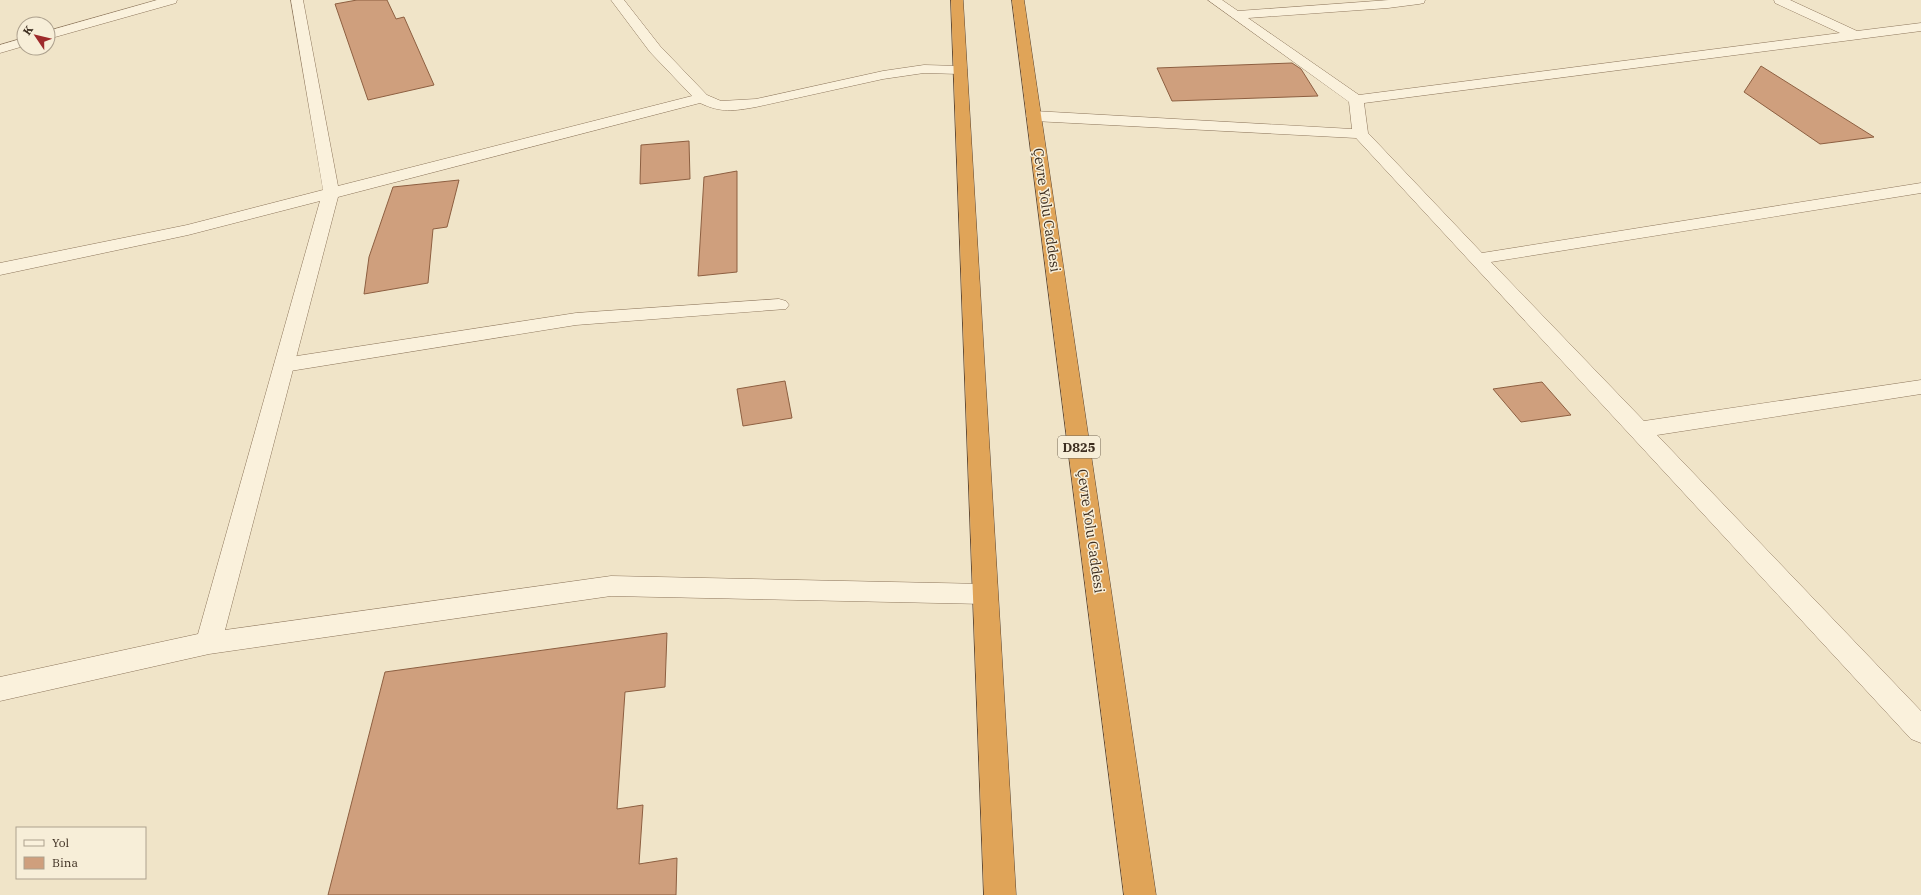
<svg xmlns="http://www.w3.org/2000/svg" width="1921" height="895" font-family="'IBM Plex Serif',serif">
<rect width="100%" height="100%" fill="#f0e4c8"/>
<g fill="#cf9f7d" stroke="#8d5f41">
<path d="M357,0H387L396,19L404,17L434,85L368,100L335,4Z"/>
<path d="M1292,63L1301,69L1318,96L1172,101L1157,68Z"/>
<path d="M1761,66L1874,137L1820,144L1744,92Z"/>
<path d="M689,141L690,179L640,184L641,145Z"/>
<path d="M737,171V272L698,276L704,177Z"/>
<path d="M459,180L447,227L433,229L428,283L364,294L369,257L393,187Z"/>
<path d="M785,381L792,418L743,426L737,389Z"/>
<path d="M1542,382L1571,415L1521,422L1493,389Z"/>
<path d="M667,633L665,687L625,692L617,809L643,805L639,864L677,858L676,895H328L385,672Z"/>
</g>
<g fill="none" stroke-linecap="round" stroke-linejoin="round">
<g stroke="#8d765c" stroke-width="1">
<path id="lane" d="M779,299L786,301L789,305L786,309L576,325L284,372L277,370L274,365L277,360L284,358L576,313Z"/>
</g>
<g stroke="#8d765c" stroke-width="1">
<g id="street">
<path d="M157,0H177L176,3L48,39V31Z"/>
<path d="M291,0H303L338,186L692,96L650,52L611,0H624L660,46L707,95L721,101L756,99L883,71L924,65L960,66L965,67L967,70L965,73L960,74L924,73L883,79L756,107C734,111 721,113 700,103L338,197L225,630L611,576L985,584L994,587L997,594L994,601L985,604L611,596L209,654L0,701V677L198,634L320,201L188,235L0,275V263L187,225L323,190Z"/>
<path d="M1208,0H1222L1238,11L1389,0H1425L1424,3L1419,4L1388,8L1248,18L1359,95L1840,33L1775,3L1774,0H1790L1857,31L1921,23V31L1364,103L1368,133L1482,253L1921,183V193L1491,262L1644,421L1921,380V394L1657,435L1921,711V743L1911,739L1356,138L1034,121L1029,119L1026,116L1029,113L1034,111L1352,129L1349,102Z"/>
<path d="M24,38V46L0,53V45Z"/>
</g>
</g>
<g stroke="#5b4430" stroke-width="1">
<g id="highway">
<path d="M951,0H963L1016,895H984Z"/>
<path d="M1012,0H1024L1156,895H1124Z"/>
</g>
</g>
<use href="#lane" fill="#faf1dc" fill-rule="evenodd"/>
<use href="#street" fill="#faf1dc" fill-rule="evenodd"/>
<use href="#highway" fill="#e0a458" fill-rule="evenodd"/>
</g>
<g text-anchor="middle" stroke-width="3" stroke-linejoin="round" paint-order="stroke">
<rect fill="#f7eed8" stroke="#756857" stroke-width="1" x="1058" y="436" width="42" height="22" rx="3"/>
<g font-size="13" font-weight="bold" fill="#3d2e20">
<text x="1079" y="452">D825</text>
</g>
<g font-size="14" fill="#3d2e20" stroke="#f7eed8">
<text transform="translate(1047 210) rotate(82)" y="5">Çevre Yolu Caddesi</text>
<text transform="translate(1091 531) rotate(82)" y="5">Çevre Yolu Caddesi</text>
</g>
</g>
<rect x="16" y="827" width="130" height="52" fill="#f7eed8" stroke="#ada18e"/>
<rect x="24" y="840" width="20" height="6" fill="#faf1dc" stroke="#ada18e"/>
<text x="52" y="847" font-size="12" fill="#3d2e20">Yol</text>
<rect x="24" y="857" width="20" height="12" fill="#cf9f7d" stroke="#ada18e"/>
<text x="52" y="867" font-size="12" fill="#3d2e20">Bina</text>
<g transform="translate(36 36) rotate(305)"><circle r="19" fill="#f7eed8" stroke="#ada18e"/>
<path d="M0-3L7 15L0 10L-7 15Z" fill="#9e2a2b"/>
<text y="-6" font-size="11" font-weight="bold" text-anchor="middle" fill="#3d2e20">K</text>
</g>
</svg>
